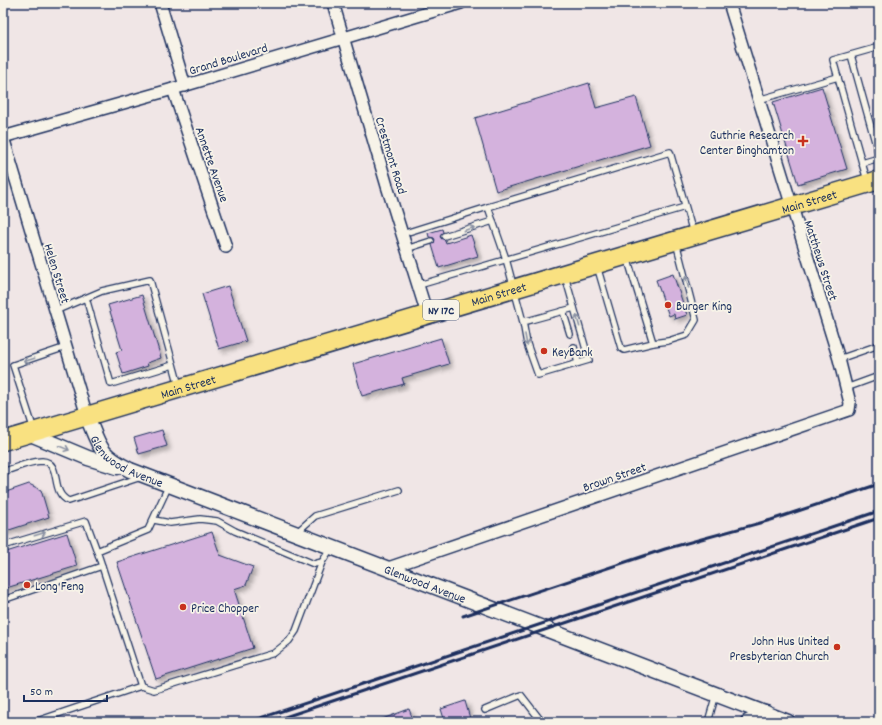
<svg xmlns="http://www.w3.org/2000/svg" width="882" height="725" font-family="Dekko,sans-serif">
<defs>
<filter id="shadow"><feDropShadow dx="3.5" dy="3.5" stdDeviation="2" flood-color="#0004"/></filter>
</defs>
<rect width="100%" height="100%" fill="#f0e6e6"/>
<filter id="ink" filterUnits="userSpaceOnUse"><feTurbulence type="fractalNoise" baseFrequency=".025" numOctaves="2"/><feDisplacementMap in="SourceGraphic" scale="8" xChannelSelector="R" yChannelSelector="G"/><feConvolveMatrix kernelMatrix="1 2 1 2 8 2 1 2 1" color-interpolation-filters="sRGB"/></filter>
<g filter="url(#ink)">
<g fill="#d4b2dd" stroke="#1b2f5e" filter="url(#shadow)">
<path d="M589,83L596,108L636,97L650,145L496,191L475,118Z"/>
<path d="M822,87L847,169L798,184L773,102Z"/>
<path d="M442,229L443,232L440,237L445,240L446,243L471,235L478,256L439,268L432,245L435,240L434,238L429,237L428,233Z"/>
<path d="M673,274L687,315L675,319L674,314L669,316L656,280Z"/>
<path d="M228,286L246,341L219,349L202,294Z"/>
<path d="M142,295L161,358L147,363L148,366L123,374L116,352L122,350L108,305Z"/>
<path d="M441,338L449,364L402,378L404,384L362,396L353,364Z"/>
<path d="M162,430L167,446L139,454L134,438Z"/>
<path d="M29,484L41,490L49,517L3,532V493Z"/>
<path d="M212,532L220,555L253,567L246,585L234,589L253,648L156,679L117,562Z"/>
<path d="M67,533L77,566L3,589V553Z"/>
<path d="M465,701L471,722H445L441,709Z"/>
<path d="M409,709L414,722H377V721Z"/>
</g>
<g fill="none" stroke-linecap="round" stroke-linejoin="round">
<g stroke="#1b2f5e" stroke-width="8">
<g id="service">
<path d="M879,47L833,60L862,163L879,158"/>
<path d="M851,55L879,156"/>
<path d="M758,100L838,77"/>
<path d="M862,163L867,180"/>
<path d="M488,207L670,152L693,233"/>
<path d="M402,234L488,207L506,259L523,322L527,344L538,375L589,360L565,276"/>
<path d="M444,236L493,221"/>
<path d="M406,249L431,241"/>
<path d="M597,266L621,348L624,350L653,343L627,257"/>
<path d="M419,285L685,207"/>
<path d="M86,298L111,384L173,365"/>
<path d="M55,311L102,291L150,280L179,386"/>
<path d="M563,311L570,334"/>
<path d="M523,322L574,308"/>
<path d="M653,343L668,341L687,335L696,320L676,242"/>
<path d="M574,347L578,363"/>
<path d="M839,359L879,345"/>
<path d="M846,388L879,376"/>
<path d="M34,430L13,365L66,347"/>
<path d="M3,472C15,468 30,461 42,461C63,462 49,493 69,501L141,477"/>
<path d="M154,520L170,523L200,519L217,521L235,531L314,564L322,562L331,548"/>
<path d="M296,533L315,516L399,490"/>
<path d="M3,546L86,521L97,551"/>
<path d="M102,566L141,686"/>
<path d="M3,600L102,566L97,551L148,530L169,485"/>
<path d="M485,710L521,695L542,722"/>
<path d="M34,722L141,686L154,690L274,653L289,641L296,631L322,562"/>
<path d="M708,722L716,694"/>
</g>
</g>
<g stroke="#1b2f5e" stroke-width="14">
<g id="minor">
<path d="M160,3L185,86"/>
<path d="M333,3L387,186L427,314"/>
<path d="M173,89L226,247"/>
<path d="M3,137L173,89L461,3"/>
<path d="M3,137L87,416"/>
<path d="M388,568L849,410L850,403L839,359L729,3"/>
</g>
</g>
<g stroke="#1b2f5e" stroke-width="17">
<g id="tertiary">
<path id="s1" d="M87,416C100,448 99,454 130,470L788,722"/>
<path d="M28,433L88,458L117,467"/>
<path d="M748,722L766,713"/>
</g>
</g>
<g stroke="#1b2f5e" stroke-width="21">
<g id="primary">
<path id="s2" d="M3,441L879,180"/>
</g>
</g>
<use href="#service" stroke="#f7f3e8" stroke-width="5.5"/>
<use href="#minor" stroke="#f7f3e8" stroke-width="11"/>
<use href="#tertiary" stroke="#f7f3e8" stroke-width="14"/>
<use href="#primary" stroke="#f9e181" stroke-width="18"/>
<g stroke="#1b2f5e" stroke-width="3">
<path d="M463,616L665,549L771,520L879,484"/>
<path d="M249,722L879,511"/>
<path d="M270,722L879,518"/>
</g>
</g>
<defs><path id="oneway-shaft" d="M-6 0H5M1.5-3L5.5 0L1.5 3" fill="none" stroke-width="1.6" stroke-linecap="round" stroke-linejoin="round"/></defs>
<g stroke="#8991a3">
<use href="#oneway-shaft" transform="translate(469 229) rotate(-18)"/>
<use href="#oneway-shaft" transform="translate(687 282) rotate(-104)"/>
<use href="#oneway-shaft" transform="translate(578 321) rotate(-106)"/>
<use href="#oneway-shaft" transform="translate(526 340) rotate(80)"/>
<use href="#oneway-shaft" transform="translate(29 360) rotate(162)"/>
<use href="#oneway-shaft" transform="translate(64 448) rotate(22)"/>
<use href="#oneway-shaft" transform="translate(40 534) rotate(-17)"/>
</g>
</g>
<g fill="#c8321e" stroke="#f7f3e8" stroke-width="1.5">
<path d="M801 135h4v4h4v4h-4v4h-4v-4h-4v-4h4z"/>
<circle cx="668" cy="305" r="4"/>
<circle cx="544" cy="351" r="4"/>
<circle cx="27" cy="585" r="4"/>
<circle cx="183" cy="607" r="4"/>
<circle cx="837" cy="647" r="4"/>
</g>
<g text-anchor="middle" stroke-width="3.5" stroke-linejoin="round" paint-order="stroke">
<rect fill="#f7f3e8" stroke="#5d6a87" stroke-width="1" x="423" y="300" width="36" height="20" rx="3"/>
<g font-size="12" font-weight="bold" fill="#1b2f5e">
<text x="441" y="314">NY 17C</text>
</g>
<g font-size="13" fill="#1b2f5e" stroke="#f7f3e8">
<text transform="translate(228 58) rotate(-17)" y="5">Grand Boulevard</text>
<text transform="translate(392 155) rotate(73)" y="5">Crestmont Road</text>
<text transform="translate(213 164) rotate(71)" y="5">Annette Avenue</text>
<text dy="5" stroke="none"><textPath href="#s2" startOffset="841">Main Street</textPath></text>
<text transform="translate(822 260) rotate(72)" y="5">Matthews Street</text>
<text transform="translate(58 273) rotate(73)" y="5">Helen Street</text>
<text dy="5" stroke="none"><textPath href="#s2" startOffset="517">Main Street</textPath></text>
<text dy="5" stroke="none"><textPath href="#s2" startOffset="193">Main Street</textPath></text>
<text dy="5" stroke="none"><textPath href="#s1" startOffset="64">Glenwood Avenue</textPath></text>
<text transform="translate(614 476) rotate(-19)" y="5">Brown Street</text>
<text dy="5" stroke="none"><textPath href="#s1" startOffset="388">Glenwood Avenue</textPath></text>
</g>
<g font-size="13" fill="#1b2f5e" stroke="#f7f3e8" text-anchor="start">
<text x="794" y="139" text-anchor="end">Guthrie Research<tspan x="794" dy="15">Center Binghamton</tspan></text>
<text x="676" y="310">Burger King</text>
<text x="552" y="356">KeyBank</text>
<text x="35" y="590">Long Feng</text>
<text x="191" y="612">Price Chopper</text>
<text x="829" y="645" text-anchor="end">John Hus United<tspan x="829" dy="15">Presbyterian Church</tspan></text>
</g>
</g>
<rect width="882" height="725" fill="none" stroke="#f7f3e8" stroke-width="16"/>
<rect x="8" y="8" width="866" height="709" fill="none" stroke="#1b2f5e" stroke-width="1.5" filter="url(#ink)"/>
<path d="M24 695v6h83v-6" fill="none" stroke="#1b2f5e" stroke-width="2"/>
<text x="30" y="695" font-size="12" fill="#1b2f5e" stroke="#f7f3e8" stroke-width="3" paint-order="stroke">50 m</text>
</svg>
